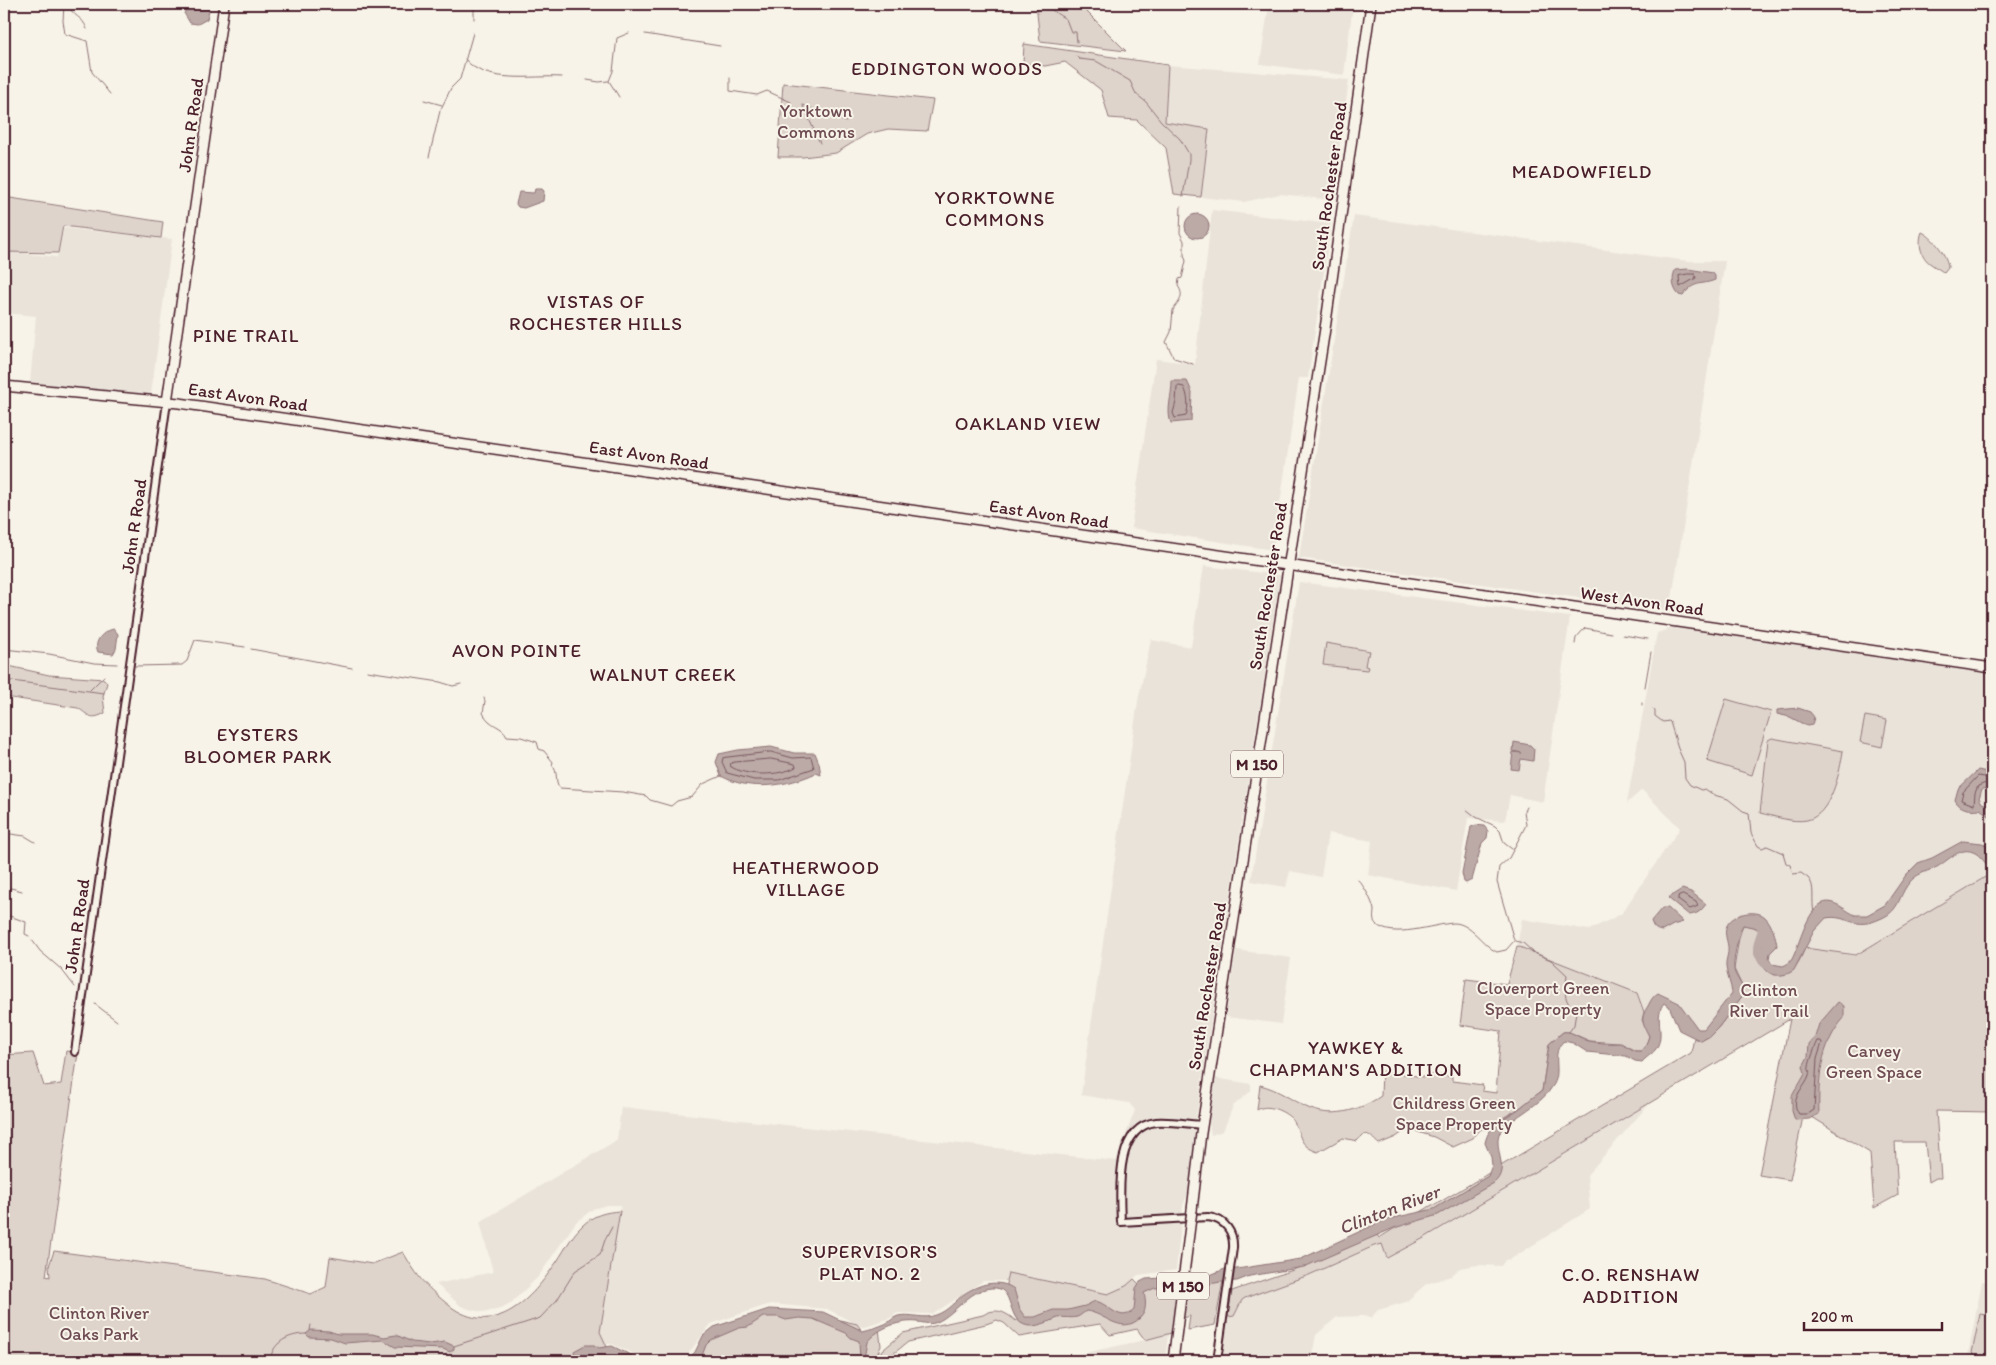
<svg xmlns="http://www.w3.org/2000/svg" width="1996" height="1365" font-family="Itim,sans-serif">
<rect width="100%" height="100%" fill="#f7f3e8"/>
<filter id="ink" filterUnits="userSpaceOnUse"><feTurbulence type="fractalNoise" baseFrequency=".02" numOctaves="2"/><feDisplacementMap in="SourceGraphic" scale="10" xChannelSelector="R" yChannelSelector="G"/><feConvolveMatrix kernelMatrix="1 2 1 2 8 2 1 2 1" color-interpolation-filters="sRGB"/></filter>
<g filter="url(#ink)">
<g fill="#eae3da">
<path d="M1269,4H1353L1344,75L1260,64Z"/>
<path d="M1168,65L1349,80L1332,200L1280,194L1244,202L1201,197L1209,130L1164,122Z"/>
<path d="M1212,210L1331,224L1308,378H1299L1273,550L1131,528L1156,359L1195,364Z"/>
<path d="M1354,216L1688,261H1725L1670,611L1299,558Z"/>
<path d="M64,228L172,239L151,394L30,383L36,316L4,313V251L57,257Z"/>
<path d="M1204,566L1280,575L1196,1118L1190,1189L1183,1205L1176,1270L1138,1275L1126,1286L1108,1294L1008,1273L1006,1281H983L933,1314L897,1313L890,1318L862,1327L827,1309L770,1304L711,1324L684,1359L671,1361L645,1359L612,1344H604L599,1331L621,1205H607L593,1209L576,1222L538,1277L511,1303L497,1310L482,1312L469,1309L461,1306L436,1284L493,1272L480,1222L617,1140L621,1107L1116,1161L1135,1110L1129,1103L1081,1095L1138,701L1151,640L1191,647Z"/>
<path d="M1299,582L1570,617L1543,802L1510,795L1505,821L1468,818L1456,891L1368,875L1372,841L1328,833L1321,877L1290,871L1286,887L1251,881Z"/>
<path d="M1675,627L1992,674V873L1856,955L1805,948L1788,964L1783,966L1776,965L1769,959L1770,953L1777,946L1771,927L1765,917L1746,913L1735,917L1726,931L1728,950L1726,961L1731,987V996L1717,1011L1709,1026L1702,1030L1698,1029L1694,1025L1679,1003L1661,993L1655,994L1644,1012L1637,993L1517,946L1522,919L1589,930L1621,914L1680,828L1642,790L1627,803L1657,633Z"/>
<path d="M1236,950L1291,958L1281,1024L1226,1017Z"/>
<path d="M1215,1078L1251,1084V1091L1233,1106L1223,1131L1211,1135L1209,1123Z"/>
<path d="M1650,1103L1587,1175L1590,1209L1511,1259L1505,1260L1501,1266L1478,1265L1460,1268L1451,1276L1426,1284L1406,1302L1378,1310L1371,1318L1363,1316L1337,1317L1316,1335L1311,1361H1222L1228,1317L1234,1316L1242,1299L1309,1275L1377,1245L1382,1244L1387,1258L1424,1238Z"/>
<path d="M1982,1281L1992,1283V1361H1967Z"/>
<path d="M1168,1334L1165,1361H1048L1145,1340Z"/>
</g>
<g fill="#ded4cc" stroke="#947a7c">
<path d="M1036,4H1079L1126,51L1040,41Z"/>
<path d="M1024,44L1168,65L1165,122L1209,129L1201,197L1174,194L1166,148L1137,120L1109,118L1101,90L1065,62L1045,66L1023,63Z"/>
<path d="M783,83L933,100L927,131L888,129L867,134L836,153L803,157H778Z"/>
<path d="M4,197L163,222L161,238L63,226L58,253L4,252Z"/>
<path d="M1922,232C1933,237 1948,256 1948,268L1944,273C1940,269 1936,268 1931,264C1920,257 1918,242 1922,232Z"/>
<path d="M1326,643L1370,651L1369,655H1367L1365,666L1368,667L1367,670L1323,665Z"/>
<path d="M4,665L49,675L104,679L107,683L103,696L105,713C90,721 89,715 78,708L5,697Z"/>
<path d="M1726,699L1771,712L1752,775L1707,761Z"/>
<path d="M1865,716L1887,720L1882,747L1860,742Z"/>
<path d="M1772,738L1843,751C1840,772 1831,815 1807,820C1792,823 1774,816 1760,813L1768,740Z"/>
<path d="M1992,873V967L1987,1019L1992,1021V1112L1936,1111L1941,1178H1936L1929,1182L1925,1142H1895L1898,1195L1874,1208L1870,1153L1804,1112L1790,1180L1759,1175L1790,1019L1424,1238L1387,1258L1382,1244L1374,1246L1309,1275L1245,1298L1242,1300L1234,1316L1228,1317L1232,1291L1293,1270L1376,1233L1379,1238L1432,1205H1435L1691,1053L1694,1038L1701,1041L1710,1036L1718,1028L1743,995V988L1734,969L1739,938L1743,925C1772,927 1757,946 1763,965L1773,974C1792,978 1799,963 1805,948L1856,955Z"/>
<path d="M1517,946L1637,993L1644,1012L1642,1020L1649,1036L1646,1045L1641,1051H1635L1619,1043L1590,1041L1569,1032H1563L1549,1044L1542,1091L1518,1109L1501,1119L1491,1129H1481L1473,1138L1453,1147L1434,1137L1418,1132L1410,1127L1396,1137L1379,1144C1370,1137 1368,1128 1357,1141L1343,1138L1318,1152C1296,1145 1302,1132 1292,1119C1284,1111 1267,1103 1257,1110L1260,1085C1280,1090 1289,1099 1306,1107C1331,1119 1359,1111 1381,1096L1382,1071L1430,1078L1431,1074L1452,1077V1081L1483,1085L1482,1091L1496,1093L1501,1031L1460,1025L1466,979L1507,984Z"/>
<path d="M66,1051L78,1053L46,1276L50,1277L49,1266L54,1251L265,1279L311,1294L326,1287L330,1257L372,1264L403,1252C419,1279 425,1286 450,1306C493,1338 529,1302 553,1267C563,1254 570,1237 582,1226C593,1215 605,1212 620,1211L600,1332L609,1351L631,1361H4V1055L33,1053L44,1086L61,1084Z"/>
<path d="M1008,1273L1108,1294L1126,1286L1134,1279L1140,1285L1150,1288L1196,1282L1224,1275L1215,1325L1188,1330L1190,1316L1177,1320L1175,1332L1145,1340L1137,1329L1110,1335L1100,1324L1019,1337L1004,1323L997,1320L986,1324L908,1342L884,1361H687L700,1349L705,1339L759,1315L836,1319L857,1324L863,1332L879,1328L881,1346L877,1355L903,1333L983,1315C996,1307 1005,1312 1016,1321L1018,1318L1006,1281Z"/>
<path d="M1980,1314L1992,1316V1360L1976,1357L1972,1353Z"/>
</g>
<g fill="#bcaaa7" stroke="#8e7275">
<path d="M190,4H206L209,10L207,19L198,24L190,23L184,13Z"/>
<path d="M535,189H542L544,191L543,201L524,208L518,207L516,204L519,192L534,193Z"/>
<circle cx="1197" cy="226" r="12"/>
<path d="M1688,269L1713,273L1715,276V280C1700,286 1694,280 1683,296L1679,295C1672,288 1672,278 1675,270Z"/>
<path d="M1172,381H1187L1192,392L1191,421L1171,423C1166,410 1172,396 1172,381Z"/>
<path d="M114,629L118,634L116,649L113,654L98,652C93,641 103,631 114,629Z"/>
<path d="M1798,708L1810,712L1814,717L1812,725L1807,726L1790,717L1777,714V710Z"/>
<path d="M1514,742L1530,745L1534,749L1533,761L1521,759L1519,770L1511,769L1513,752L1522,753L1513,751Z"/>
<path d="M771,747L794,753H815L819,763L821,775L816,773C788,786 750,792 721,776L716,762L719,754L738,750Z"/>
<path d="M1978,770L1992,773V787L1982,789L1979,798L1982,803L1992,807V818L1980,809C1971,810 1960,810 1955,800L1958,789Z"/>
<path d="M1476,825L1484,826L1488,831L1487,838L1482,843L1472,880L1466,883L1464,882L1462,873L1471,827Z"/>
<path d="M1963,841L1982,843L1986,845L1989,855L1992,858V870C1985,864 1981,855 1973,852C1959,846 1946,863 1935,868C1925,872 1916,874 1909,883C1898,897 1900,910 1882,918C1853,932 1849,914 1826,918L1814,931L1794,970C1789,974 1782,976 1775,975C1755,970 1764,948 1761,933L1757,928L1743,925C1739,933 1731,964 1735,973C1738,981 1744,985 1743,995L1718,1028L1710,1036L1701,1041L1679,1030L1669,1006L1664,1003C1654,1015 1664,1032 1658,1045C1655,1053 1647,1056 1642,1062L1635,1061L1626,1056L1587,1052L1573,1043L1564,1041C1550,1052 1562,1070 1554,1084C1541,1107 1514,1114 1499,1134C1494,1152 1510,1169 1494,1183L1438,1215L1394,1228L1304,1267L1250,1276L1237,1281L1220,1282L1195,1287L1155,1288L1144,1293C1146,1302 1147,1311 1140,1318C1121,1336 1105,1313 1086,1311C1083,1313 1080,1316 1077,1317C1071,1319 1064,1316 1058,1318C1050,1321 1042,1325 1033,1326C1005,1327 1016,1290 996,1288C971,1286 957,1313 937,1322C931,1325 925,1323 918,1322C900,1320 879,1327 867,1342L865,1353L866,1361H860L859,1341L851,1338L846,1333L813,1319L799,1318L786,1320L778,1317H763L748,1327L739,1328L711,1340L706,1345L700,1361H686L695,1352L703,1336L714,1327L769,1309L823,1312L863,1331C870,1329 878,1327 885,1324C890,1322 892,1318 898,1316C911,1313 924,1320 936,1315C948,1311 955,1301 964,1294C979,1284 999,1278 1014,1289L1020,1310L1025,1317H1035L1053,1310H1068L1085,1306L1095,1301C1109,1303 1119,1324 1134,1310L1136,1288L1140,1282L1146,1279L1162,1278L1176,1282L1205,1277L1225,1269H1237L1301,1259L1384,1220L1434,1209L1488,1176L1492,1165L1491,1157L1485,1143C1489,1123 1505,1119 1520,1108C1527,1102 1534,1096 1542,1091L1549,1044L1563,1032C1572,1030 1580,1039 1589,1041C1599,1043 1611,1044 1621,1043L1635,1051H1641L1646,1045L1649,1036C1642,1023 1640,1018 1648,1006C1651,1000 1653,996 1658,993L1679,1003L1698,1029H1704L1732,993C1731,984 1727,976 1726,967C1725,960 1729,954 1728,948C1728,942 1724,934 1726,928C1730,914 1755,908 1765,917C1772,924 1776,937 1777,946L1770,953L1769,959L1772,964L1783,966C1787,964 1790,963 1792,959C1799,947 1808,902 1828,902C1839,903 1846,911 1855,915H1867L1885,905L1906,875L1918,863L1932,858Z"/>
<path d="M1682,889L1691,892L1706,904C1701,911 1698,914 1689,915L1668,898Z"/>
<path d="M1662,908H1668L1683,922L1673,925L1662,931C1655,930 1653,927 1651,921Z"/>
<path d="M1838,1002L1844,1006V1018C1820,1045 1818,1080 1819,1114L1809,1119L1795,1120L1792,1111V1096L1805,1073L1803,1066L1808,1057L1809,1044L1815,1037L1819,1024Z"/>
<path d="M311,1330L329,1331L338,1334H372L384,1337L396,1335L412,1342L430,1344L445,1342L454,1346V1349L450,1352L443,1349L395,1347L383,1340L345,1343L331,1338L309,1337L306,1334Z"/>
<path d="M585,1345H594L599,1348L612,1346L643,1361C637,1361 629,1363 623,1361C611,1359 599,1349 589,1361H576L574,1351Z"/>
</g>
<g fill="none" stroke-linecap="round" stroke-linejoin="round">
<g stroke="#78575d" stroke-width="1">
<path d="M1688,274H1695L1696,278L1680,287L1679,276Z"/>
<path d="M1179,386L1184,387C1188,396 1189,406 1186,416L1175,418L1173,413L1176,402L1177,388Z"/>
<path d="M771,752L793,758L811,757L814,768L779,780H754L727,773L722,762L723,758Z"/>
<path d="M771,759L795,764L796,767C780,776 745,777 730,766L731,763L735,762Z"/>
<path d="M1992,777L1991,778L1978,776L1963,792L1961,800L1974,805L1975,793L1978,786L1991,781L1992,782"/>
<path d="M1683,895L1696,902L1698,906L1690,909L1678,900V897Z"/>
<path d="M1818,1041H1821L1822,1043L1817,1059L1814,1110L1808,1114H1799C1788,1099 1806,1086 1809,1075C1811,1070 1808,1071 1809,1067C1809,1063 1816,1044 1818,1041Z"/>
</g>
<g stroke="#8e7275" stroke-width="1">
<path d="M64,4L63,21L65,34L87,41L92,72L110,94"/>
<path d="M1044,4C1051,9 1058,15 1066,19L1071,32H1076L1077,42"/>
<path d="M65,5L68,4C73,18 82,15 87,29"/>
<path d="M474,19V4"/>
<path d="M645,34L720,46"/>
<path d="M1076,56L1079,59L1096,61L1130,81L1136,94L1146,102L1161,121L1180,139L1189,154V160L1183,196"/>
<path d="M465,59C485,85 533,75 562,77"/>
<path d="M730,78V91L757,95L767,91L791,102"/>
<path d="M587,80L599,82L608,81"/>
<path d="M609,81L613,71L617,38L629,33"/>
<path d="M609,81L619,97"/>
<path d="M424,100L442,105"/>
<path d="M803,105L846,122"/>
<path d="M803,106L820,143"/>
<path d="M441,109L451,88L460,79L473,33"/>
<path d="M429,157L440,111"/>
<path d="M1181,206L1180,233L1184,241V255L1186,261L1182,278L1179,279L1178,286C1185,296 1179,302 1173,310L1171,332L1166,342L1174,358L1193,364"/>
<path d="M1623,635L1648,639"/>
<path d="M1575,644L1576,638L1585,628L1611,633"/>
<path d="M4,649L49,654L94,663L117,664"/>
<path d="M251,649L352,668"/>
<path d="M135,666L182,665L187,661L195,640L245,647"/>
<path d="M367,671L440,682L453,686L461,684"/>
<path d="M4,680L104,693"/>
<path d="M1645,687L1651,652"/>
<path d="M90,690L104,676"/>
<path d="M484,698L485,701L483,713C490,727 502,725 507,736L521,737L537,742L539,749L544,751L553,762L552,765C559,772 554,782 560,788L623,792L646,796L650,800L671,806L677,801L692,797L703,784L721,776"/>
<path d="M1642,705V703"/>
<path d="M1653,709L1655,711V716L1663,722L1669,721L1670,722L1679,751L1684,762L1685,778L1690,785L1701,790L1705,789L1714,795L1728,799L1743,811L1749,813L1751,833L1758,846L1762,848L1767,846L1783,853L1786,863L1790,865L1793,874L1801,873C1803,875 1806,876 1808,878C1816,885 1811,902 1814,912"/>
<path d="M1466,809L1476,817L1495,826L1500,831L1504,843L1512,849"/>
<path d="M4,833L25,836L35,842"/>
<path d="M1984,844L1992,843"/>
<path d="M1358,880C1364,885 1373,903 1374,910C1374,915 1372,920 1376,924C1392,940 1433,924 1454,923C1471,923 1483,946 1497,952L1506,950L1514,941"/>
<path d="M4,890L11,888L22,891"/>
<path d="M4,914L26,922L25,934L29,936"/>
<path d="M32,940L40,951L62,970L75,987"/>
<path d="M1514,940L1497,882L1499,867L1509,858L1526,825L1524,811L1526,807"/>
<path d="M1515,941L1523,943L1534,953L1551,960L1567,975C1565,992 1562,999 1576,1012L1574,1025L1569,1032"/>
<path d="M95,1004L117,1021"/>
<path d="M310,1330L311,1325"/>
<path d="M454,1346L540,1318L557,1300L575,1271L600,1255L605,1240L612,1227"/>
<path d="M270,1361C272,1342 289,1334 306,1334"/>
</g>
<path stroke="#bcaaa7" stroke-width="9" d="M1759,924L1763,929C1756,948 1753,954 1771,968"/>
<g stroke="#4a1f2b" stroke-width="10">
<g id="minor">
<path d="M75,1052L167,402"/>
<path d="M1203,1125C1188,1124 1171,1121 1156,1122C1114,1127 1120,1192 1121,1222L1208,1217C1225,1219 1234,1232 1233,1248L1217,1361"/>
</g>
</g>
<g stroke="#4a1f2b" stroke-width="12">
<g id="major">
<path d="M4,386L179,403L1992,668"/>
<path d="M167,402L224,4"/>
<path d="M1192,1210L1201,1133L1326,322L1371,4"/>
</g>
</g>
<use href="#minor" stroke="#f7f3e8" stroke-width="6"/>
<use href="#major" stroke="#f7f3e8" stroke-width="9"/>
<g stroke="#4a1f2b" stroke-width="12" stroke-linecap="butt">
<path id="major-bridge" d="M1173,1361L1192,1210"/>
</g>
<use href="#major-bridge" stroke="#f7f3e8" stroke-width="9"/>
</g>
</g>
<g text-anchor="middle" stroke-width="4" stroke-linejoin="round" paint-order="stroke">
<g fill="#f7f3e8" stroke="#7e5f64" stroke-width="1">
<rect x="1231" y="750.5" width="52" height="27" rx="4"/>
<rect x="1157" y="1272.5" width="52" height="27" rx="4"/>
</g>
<g font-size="16" font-weight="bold" fill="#4a1f2b">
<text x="1257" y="770">M 150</text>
<text x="1183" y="1292">M 150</text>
</g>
<g font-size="18" fill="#6f4c53" stroke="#f7f3e8">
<text x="816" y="117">Yorktown<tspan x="816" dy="21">Commons</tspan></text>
<text x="1543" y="994">Cloverport Green<tspan x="1543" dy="21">Space Property</tspan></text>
<text x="1769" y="996">Clinton<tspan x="1769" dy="21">River Trail</tspan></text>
<text x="1874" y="1057">Carvey<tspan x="1874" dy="21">Green Space</tspan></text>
<text x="1454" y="1109">Childress Green<tspan x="1454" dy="21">Space Property</tspan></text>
<text x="99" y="1319">Clinton River<tspan x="99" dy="21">Oaks Park</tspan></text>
</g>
<g font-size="18" fill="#4a1f2b" stroke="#f7f3e8">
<text transform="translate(191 125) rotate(-82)" y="6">John R Road</text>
<text transform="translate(1329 186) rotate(-82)" y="6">South Rochester Road</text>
<text transform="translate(248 397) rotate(8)" y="6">East Avon Road</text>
<text transform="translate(649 455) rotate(8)" y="6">East Avon Road</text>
<text transform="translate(1049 514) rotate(8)" y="6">East Avon Road</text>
<text transform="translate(134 526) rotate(-82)" y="6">John R Road</text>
<text transform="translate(1268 586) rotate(-81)" y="6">South Rochester Road</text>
<text transform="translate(1642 601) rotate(8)" y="6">West Avon Road</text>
<text transform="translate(77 926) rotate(-82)" y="6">John R Road</text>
<text transform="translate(1207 986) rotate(-81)" y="6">South Rochester Road</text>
</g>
<g font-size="19" letter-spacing="1" fill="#4a1f2b" stroke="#f7f3e8">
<text x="947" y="75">EDDINGTON WOODS</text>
<text x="1582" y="178">MEADOWFIELD</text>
<text x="995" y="204">YORKTOWNE<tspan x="995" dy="22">COMMONS</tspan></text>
<text x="596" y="308">VISTAS OF<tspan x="596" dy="22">ROCHESTER HILLS</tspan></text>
<text x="246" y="342">PINE TRAIL</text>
<text x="1028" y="430">OAKLAND VIEW</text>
<text x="517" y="657">AVON POINTE</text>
<text x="663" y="681">WALNUT CREEK</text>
<text x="258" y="741">EYSTERS<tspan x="258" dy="22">BLOOMER PARK</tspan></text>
<text x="806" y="874">HEATHERWOOD<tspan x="806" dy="22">VILLAGE</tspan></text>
<text x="1356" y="1054">YAWKEY &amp;<tspan x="1356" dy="22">CHAPMAN'S ADDITION</tspan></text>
<text x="870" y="1258">SUPERVISOR'S<tspan x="870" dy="22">PLAT NO. 2</tspan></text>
<text x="1631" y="1281">C.O. RENSHAW<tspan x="1631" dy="22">ADDITION</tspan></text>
</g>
<g font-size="19" font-style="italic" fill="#6c4950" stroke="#f7f3e8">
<text transform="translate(1389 1209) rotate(-21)" y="7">Clinton River</text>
</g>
</g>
<rect width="1996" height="1365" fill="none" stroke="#f7f3e8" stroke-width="20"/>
<rect x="10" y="10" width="1976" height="1345" fill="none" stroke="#4a1f2b" stroke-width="2" filter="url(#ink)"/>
<path d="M1804 1322v8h138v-8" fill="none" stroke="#4a1f2b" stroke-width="2.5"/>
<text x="1811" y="1322" font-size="15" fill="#4a1f2b" stroke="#f7f3e8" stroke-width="4" paint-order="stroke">200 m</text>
</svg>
